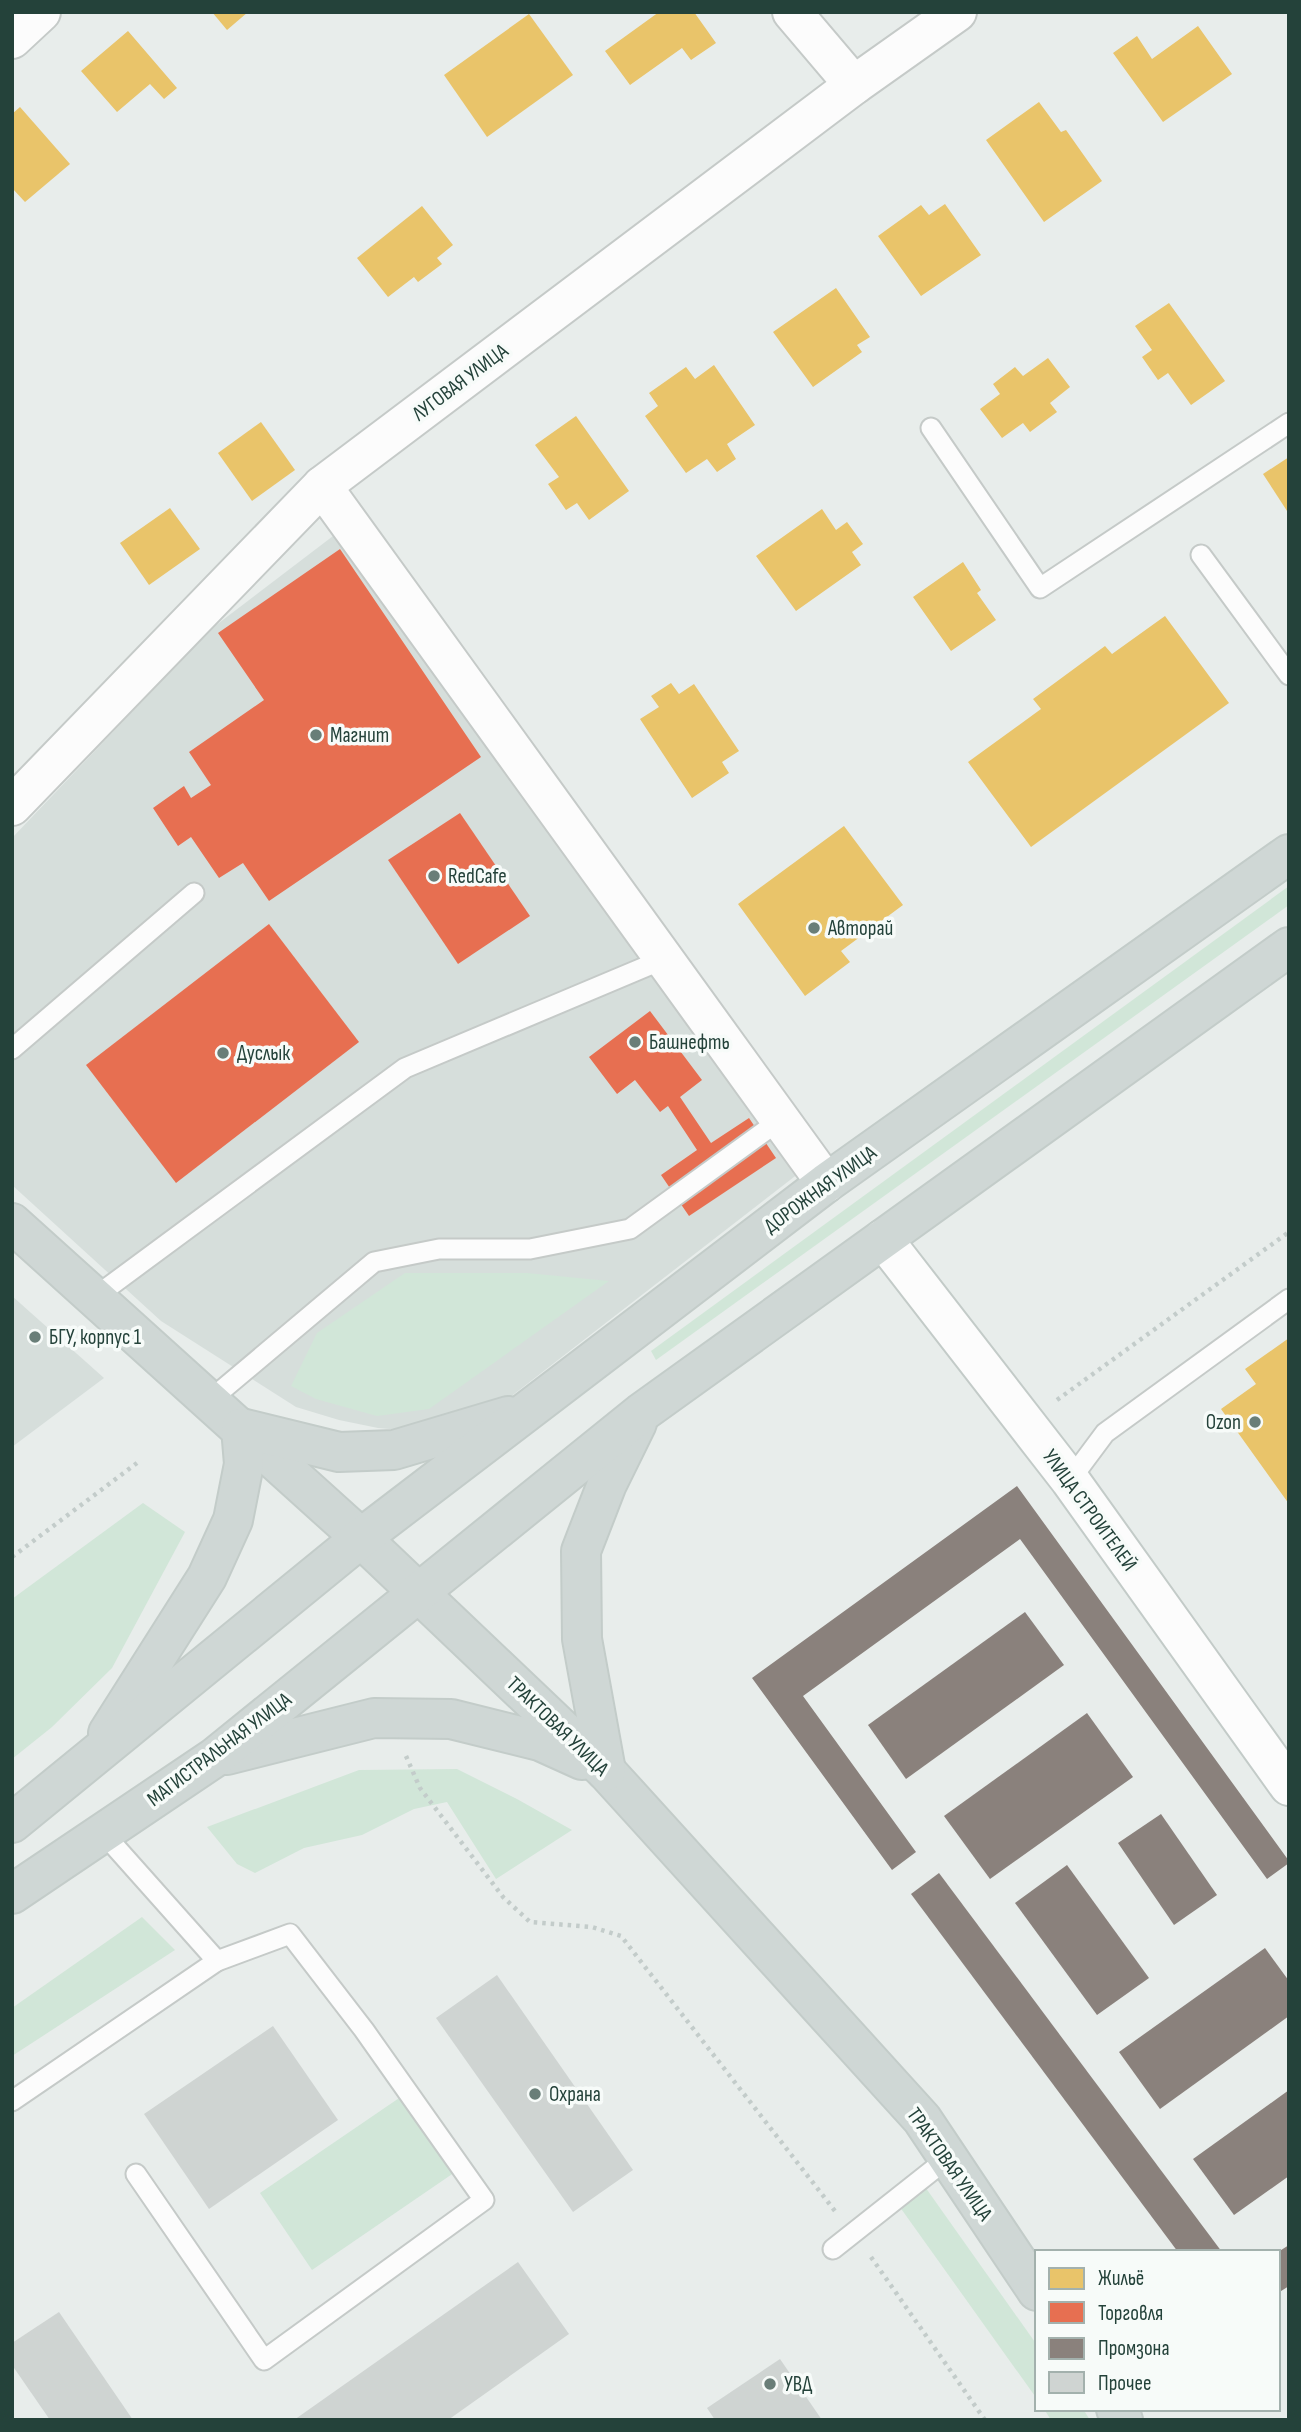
<svg xmlns="http://www.w3.org/2000/svg" width="1301" height="2432" font-family="'Sofia Sans Condensed',sans-serif">
<rect width="100%" height="100%" fill="#e8edeb"/>
<g fill="#d6dedb">
<path d="M337,533L803,1170L487,1415L424,1432L378,1428L339,1420L296,1407L161,1321L12,1185V838L211,629Z"/>
<path d="M12,1296L104,1378L12,1447Z"/>
</g>
<g fill="#d1e6d8">
<path d="M1289,886V905L656,1360L651,1351Z"/>
<path d="M405,1273H527L609,1281L429,1409L377,1416L316,1399L291,1386L317,1333Z"/>
<path d="M143,1503L185,1532L112,1668L52,1727L12,1759V1599Z"/>
<path d="M457,1769L517,1799L572,1830L496,1879L447,1802L414,1809L362,1835L304,1848L255,1873L237,1864L207,1827L359,1770Z"/>
<path d="M142,1917L175,1950L12,2056V2008Z"/>
<path d="M408,2092L461,2168L312,2270L260,2193Z"/>
<path d="M923,2184L1037,2345V2399L897,2203Z"/>
<path d="M1044,2409H1083L1090,2420H1051Z"/>
</g>
<g fill="#e9c46a">
<path d="M212,12H248L227,30Z"/>
<path d="M659,12H694L716,43L691,60L682,48L630,85L605,51Z"/>
<path d="M529,14L573,75L487,137L444,75Z"/>
<path d="M1198,26L1232,74L1163,122L1113,53L1137,36L1152,59Z"/>
<path d="M128,31L177,88L164,99L150,84L117,112L81,71Z"/>
<path d="M1039,102L1061,132L1066,130L1102,181L1044,222L986,140Z"/>
<path d="M20,107L70,164L25,202L12,188V114Z"/>
<path d="M945,204L981,255L921,296L878,236L921,205L929,215Z"/>
<path d="M422,206L453,245L437,258L442,264L418,282L414,277L388,297L357,258Z"/>
<path d="M836,288L870,337L857,345L862,352L813,387L773,332Z"/>
<path d="M1169,303L1225,381L1191,405L1168,373L1158,380L1142,357L1152,350L1135,326Z"/>
<path d="M1048,358L1070,387L1050,403L1057,412L1030,432L1023,423L1002,438L980,409L1000,394L993,384L1015,367L1023,376Z"/>
<path d="M714,365L755,425L727,444L736,459L717,472L707,459L686,473L645,416L658,406L649,393L686,367L695,379Z"/>
<path d="M576,416L629,491L589,520L577,503L566,510L548,484L559,477L535,445Z"/>
<path d="M261,422L295,470L252,501L218,453Z"/>
<path d="M1289,457V514L1263,474Z"/>
<path d="M170,508L200,549L149,585L120,543Z"/>
<path d="M822,509L836,530L847,522L863,544L852,552L861,565L796,611L756,556Z"/>
<path d="M963,562L981,590L977,593L996,620L951,651L913,597Z"/>
<path d="M1165,616L1229,703L1031,847L968,762L1041,709L1033,699L1105,646L1112,654Z"/>
<path d="M671,683L679,694L694,684L739,751L722,762L729,773L692,798L640,719L659,707L651,696Z"/>
<path d="M844,826L903,905L841,951L850,962L805,996L738,904Z"/>
<path d="M1289,1338V1504L1221,1409L1256,1384L1245,1369Z"/>
</g>
<g fill="#e76f51">
<path d="M340,549L481,757L269,901L243,863L219,878L191,837L178,846L153,808L184,786L191,798L211,785L189,752L264,700L218,633Z"/>
<path d="M460,813L530,916L458,964L388,860Z"/>
<path d="M269,924L359,1042L176,1183L86,1065Z"/>
<path d="M650,1011L702,1080L680,1097L711,1143L749,1118L776,1158L689,1216L661,1175L697,1150L668,1106L660,1112L635,1080L617,1094L589,1057Z"/>
</g>
<g fill="#8a817c">
<path d="M1017,1486L1289,1861V1863L1267,1879L1020,1539L803,1696L916,1852L892,1870L752,1678Z"/>
<path d="M1025,1612L1064,1665L906,1779L868,1725Z"/>
<path d="M1087,1713L1133,1777L990,1879L944,1816Z"/>
<path d="M1161,1814L1217,1895L1174,1925L1118,1843Z"/>
<path d="M1067,1865L1149,1978L1097,2015L1015,1903Z"/>
<path d="M939,1873L1222,2252H1178L911,1894Z"/>
<path d="M1265,1948L1289,1981V2016L1160,2109L1119,2052Z"/>
<path d="M1289,2090V2176L1234,2215L1193,2159Z"/>
<path d="M1289,2245V2286L1278,2293V2252Z"/>
</g>
<g fill="#cfd4d2">
<path d="M497,1975L633,2170L573,2212L436,2018Z"/>
<path d="M273,2026L338,2120L209,2209L144,2114Z"/>
<path d="M518,2262L569,2334L448,2420H294Z"/>
<path d="M59,2312L133,2420H50L12,2365V2343Z"/>
<path d="M780,2359L822,2420H715L707,2408Z"/>
</g>
<g fill="none" stroke-linecap="round" stroke-linejoin="round">
<g stroke="#c5cac8" stroke-width="23">
<g id="lane">
<path d="M931,428L1040,588L1289,423"/>
<path d="M1201,555L1289,675"/>
<path d="M12,1049L194,893"/>
<path d="M95,1297L405,1068L664,959"/>
<path d="M210,1400L374,1262L439,1249H530L630,1229L780,1120"/>
<path d="M1070,1480L1105,1433L1289,1299"/>
<path d="M103,1833L217,1961L290,1934L364,2030L484,2200L264,2360L136,2174"/>
<path d="M12,2101L217,1961"/>
<path d="M833,2249L948,2158"/>
</g>
</g>
<g stroke="#c5cac8" stroke-width="42">
<g id="street">
<path d="M792,12L854,85"/>
<path d="M12,39L41,12"/>
<path d="M322,486L826,1183"/>
<path d="M12,806L322,486L854,85L957,12"/>
</g>
</g>
<g stroke="#c3cbc8" stroke-width="42">
<path id="secondary" d="M883,1239L1070,1480L1289,1786"/>
</g>
<g stroke="#c3ccc9" stroke-width="42">
<g id="primary">
<path d="M12,1223L361,1538L606,1771L922,2119L1037,2291"/>
<path d="M108,1733L207,1577L233,1520L244,1464L241,1428L339,1452L394,1450L508,1416"/>
<path d="M227,1755L374,1718L451,1719L540,1741L582,1760"/>
<path d="M606,1771L582,1639L581,1551L607,1484L637,1423"/>
<path d="M12,1823L361,1538L826,1183L1289,854"/>
<path d="M12,1894L214,1758L641,1413L1289,947"/>
<path d="M1116,2409L1123,2420"/>
</g>
</g>
<g stroke="#c3ccca" stroke-width="4.5" stroke-dasharray="3.5 5" stroke-linecap="butt">
<path d="M1057,1400L1289,1232"/>
<path d="M12,1557L137,1463"/>
<path d="M406,1756L420,1788L503,1897L530,1922L592,1927L621,1936L835,2211"/>
<path d="M871,2257L985,2420"/>
</g>
<use href="#lane" stroke="#fcfcfc" stroke-width="19"/>
<use href="#street" stroke="#fcfcfc" stroke-width="38"/>
<use href="#secondary" stroke="#fcfcfc" stroke-width="38"/>
<use href="#primary" stroke="#cfd7d5" stroke-width="38"/>
</g>
<g fill="#697e78" stroke="#f7fbf9" stroke-width="2.5">
<circle cx="316" cy="735" r="7"/>
<circle cx="434" cy="876" r="7"/>
<circle cx="814" cy="928" r="7"/>
<circle cx="635" cy="1042" r="7"/>
<circle cx="223" cy="1053" r="7"/>
<circle cx="35" cy="1337" r="7"/>
<circle cx="1255" cy="1422" r="7"/>
<circle cx="535" cy="2094" r="7"/>
<circle cx="770" cy="2384" r="7"/>
</g>
<g text-anchor="middle" stroke-width="7" stroke-linejoin="round" paint-order="stroke">
<g font-size="21" fill="#24423a" stroke="#f7fbf9">
<text transform="translate(460 382) rotate(-37)" y="7">ЛУГОВАЯ УЛИЦА</text>
<text transform="translate(820 1189) rotate(-36)" y="7">ДОРОЖНАЯ УЛИЦА</text>
<text transform="translate(1090 1510) rotate(54)" y="7">УЛИЦА СТРОИТЕЛЕЙ</text>
<text transform="translate(558 1726) rotate(44)" y="7">ТРАКТОВАЯ УЛИЦА</text>
<text transform="translate(219 1749) rotate(-37)" y="7">МАГИСТРАЛЬНАЯ УЛИЦА</text>
<text transform="translate(950 2164) rotate(55)" y="7">ТРАКТОВАЯ УЛИЦА</text>
</g>
<g font-size="21" fill="#24423a" stroke="#f7fbf9" text-anchor="start">
<text x="330" y="742">Магнит</text>
<text x="448" y="883">RedCafe</text>
<text x="828" y="935">Авторай</text>
<text x="649" y="1049">Башнефть</text>
<text x="237" y="1060">Дуслык</text>
<text x="49" y="1344">БГУ, корпус 1</text>
<text x="1241" y="1429" text-anchor="end">Ozon</text>
<text x="549" y="2101">Охрана</text>
<text x="784" y="2391">УВД</text>
</g>
</g>
<rect width="1301" height="2432" fill="none" stroke="#24423a" stroke-width="28"/>
<rect x="1035" y="2250" width="245" height="161" fill="#f7fbf9" stroke="#a3b1ad" stroke-width="2"/>
<rect x="1049" y="2268" width="35" height="21" fill="#e9c46a" stroke="#a3b1ad" stroke-width="2"/>
<text x="1098" y="2285" font-size="21" fill="#24423a">Жильё</text>
<rect x="1049" y="2302" width="35" height="21" fill="#e76f51" stroke="#a3b1ad" stroke-width="2"/>
<text x="1098" y="2320" font-size="21" fill="#24423a">Торговля</text>
<rect x="1049" y="2338" width="35" height="21" fill="#8a817c" stroke="#a3b1ad" stroke-width="2"/>
<text x="1098" y="2355" font-size="21" fill="#24423a">Промзона</text>
<rect x="1049" y="2372" width="35" height="21" fill="#cfd4d2" stroke="#a3b1ad" stroke-width="2"/>
<text x="1098" y="2390" font-size="21" fill="#24423a">Прочее</text>
</svg>
